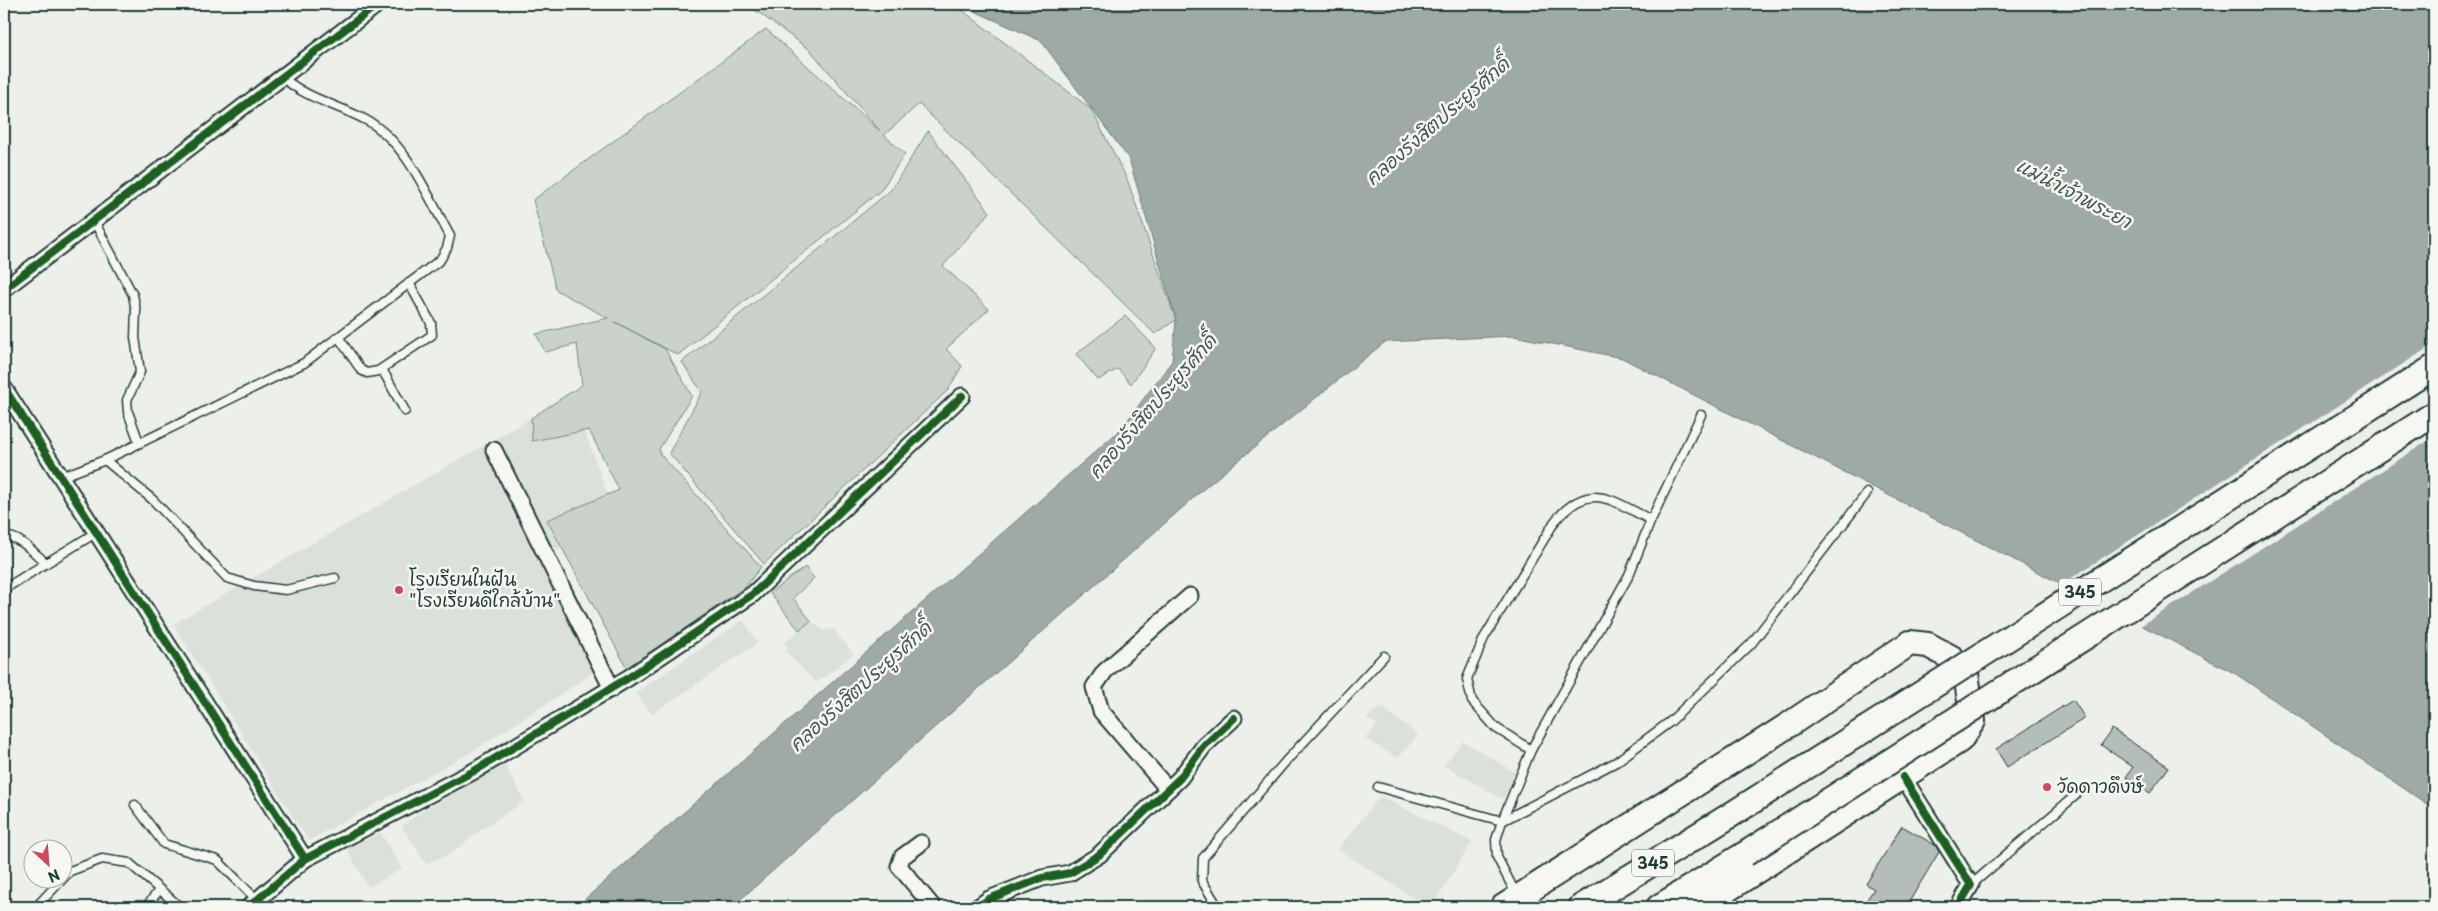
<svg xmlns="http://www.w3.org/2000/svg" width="2438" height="911" font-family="'Playpen Sans','Playpen Sans Thai',sans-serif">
<rect width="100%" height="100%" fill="#edefea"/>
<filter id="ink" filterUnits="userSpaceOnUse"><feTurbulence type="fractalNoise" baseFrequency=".02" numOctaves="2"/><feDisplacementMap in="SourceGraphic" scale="10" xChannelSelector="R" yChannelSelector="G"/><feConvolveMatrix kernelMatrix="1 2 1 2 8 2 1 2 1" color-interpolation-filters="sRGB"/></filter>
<g filter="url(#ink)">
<g fill="#dce0db">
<path d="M571,395L614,511L549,557L606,665L470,753L308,841L173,624Z"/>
<path d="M743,620L758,643L652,714L635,693Z"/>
<path d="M811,621L823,630L833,629L854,654L816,683L785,651L789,648L784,643Z"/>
<path d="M1381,706L1418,735L1398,758L1365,739L1377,725L1366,718Z"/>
<path d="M1463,741L1520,775L1502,799L1444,765Z"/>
<path d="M504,764L525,801L479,831L452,853L426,864L402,826L425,809Z"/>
<path d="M1380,796L1472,842L1432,907H1427L1338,849Z"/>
<path d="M381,833L402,869L368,887L346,848Z"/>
</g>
<g fill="#cbd2cc" stroke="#758880">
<path d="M747,4H784L793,7L799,4H954L1091,109L1127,179L1176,320L1155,334L919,104L884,135L905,154L881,190L678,355L615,322L665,349L692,396L659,449L660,454L761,567L745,587L627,668L547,520L619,490L589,430L532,441L531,418L582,385L577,344L545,352L536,334L608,318L556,290L533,200L766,29L880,131L810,50Z"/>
<path d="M928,131L990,212L943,266L989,309L946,349L962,366L948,390L764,564L669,453L702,392L682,362L891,190Z"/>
<path d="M1125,316L1156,348L1131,384L1118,369L1098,380L1076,354Z"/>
<path d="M805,567L814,578L793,598L811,621L799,630L770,593Z"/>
</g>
<path fill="#9faaa4" stroke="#6c7e77" d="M959,4H2434V809L2236,674L1622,358L1514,336L1385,342L1208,485L732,907H576L1121,429L1172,361L1176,320L1129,159L1041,41Z"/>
<path fill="#edefea" d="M2434,344V437L2139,627L2059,586Z"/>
<g fill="#b4bdb8" stroke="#1f3d34">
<path d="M2073,700L2085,718L2007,767L1996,749Z"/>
<path d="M2112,729L2169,767L2150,793L2126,777L2133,767L2101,745Z"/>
<path d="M1902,826L1935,845L1939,852L1906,907H1862L1874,889L1866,884Z"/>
</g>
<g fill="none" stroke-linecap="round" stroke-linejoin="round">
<g stroke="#1f3d34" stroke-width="11">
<g id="service">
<path d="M94,221L133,295L136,311L135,337L140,372L127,400L128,412L139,442"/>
<path d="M339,338L361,370L367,373L378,371L432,335L431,323L409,283"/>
<path d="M382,369L405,411"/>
<path d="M105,460L153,500L227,578L254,586L286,590L335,578"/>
<path d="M61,477L105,460L304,363L440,260L447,248L450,236C429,198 406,141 366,120C336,104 309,100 282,77"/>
<path d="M4,537C19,535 35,554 46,563"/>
<path d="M4,589L97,532"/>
<path d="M1531,750L1496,728L1472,701L1467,679L1484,638L1555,521C1590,480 1611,500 1651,520"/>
<path d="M1378,787L1502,821L1616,762L1671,721L1751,644L1867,493"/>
<path d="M135,805L164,844L217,860L257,900"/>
<path d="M1971,885L2076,795"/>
<path d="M1517,896L1497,857L1496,840L1502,821L1531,750L1629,575L1651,520L1701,415"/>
<path d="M36,907L70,871L102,859L129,863L180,907"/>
<path d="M146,907L159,890"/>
<path d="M1218,907L1202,881L1203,858L1286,761L1384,656"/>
</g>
</g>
<g stroke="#1f3d34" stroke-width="19">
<g id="minor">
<path d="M4,289L378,4"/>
<path d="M4,388L305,859"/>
<path d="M494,450L612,689"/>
<path d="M1903,777L1971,885L1958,907"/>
<path d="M1167,788L1101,711L1094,687L1105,671L1190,596"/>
<path d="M921,843L902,857L899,866L933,907"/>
<path d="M249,907L305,859L476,770L628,678L753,594L962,396"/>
<path d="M978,907L989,899L1042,878L1070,873L1099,855L1180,778L1204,746L1234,718"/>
</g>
</g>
<g stroke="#1f3d34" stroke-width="28">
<g id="primary">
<path d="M1503,907L1790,724L1910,643L1928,645L1952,658L1966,674L1973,721L1960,740L1700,907"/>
<path d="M1581,907L1726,818"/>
<path d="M1659,907L1745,854"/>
</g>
</g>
<use href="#service" stroke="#f6f6f2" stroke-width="8"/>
<use href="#minor" stroke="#f6f6f2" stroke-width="15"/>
<use href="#primary" stroke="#f6f6f2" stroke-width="24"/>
<g stroke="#1f3d34" stroke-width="28" stroke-linecap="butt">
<g id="primary-bridge">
<path d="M1726,818L2434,367"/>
<path d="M1745,854L2434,414"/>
</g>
</g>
<use href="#primary-bridge" stroke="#f6f6f2" stroke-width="24"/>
<g stroke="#f6f6f2" stroke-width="11">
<g id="cycleway">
<path d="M4,289L378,4"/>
<path d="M4,388L305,859"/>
<path d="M1903,777L1971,885L1958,907"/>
<path d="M249,907L305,859L476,770L628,678L753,594L962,396"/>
<path d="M978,907L989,899L1042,878L1070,873L1099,855L1180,778L1204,746L1234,718"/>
</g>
</g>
<use href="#cycleway" stroke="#1b5e20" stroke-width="8"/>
</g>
</g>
<g fill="#d1495b" stroke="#f6f6f2" stroke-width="2">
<circle cx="399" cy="590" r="5"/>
<circle cx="2047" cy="787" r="5"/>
</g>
<g text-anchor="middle" stroke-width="5" stroke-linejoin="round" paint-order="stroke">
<g fill="#f6f6f2" stroke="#60746d" stroke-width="1">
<rect x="2059" y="578.5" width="42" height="27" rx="4"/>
<rect x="1632" y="849.5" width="42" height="27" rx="4"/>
</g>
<g font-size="16" font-weight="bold" fill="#1f3d34">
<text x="2080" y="598">345</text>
<text x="1653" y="869">345</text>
</g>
<g font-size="18" fill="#1f3d34" stroke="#f6f6f2" text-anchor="start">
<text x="409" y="586">โรงเรียนในฝัน<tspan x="409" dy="21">"โรงเรียนดีใกล้บ้าน"</tspan></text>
<text x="2057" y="793">วัดดาวดึงษ์</text>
</g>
<g font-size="19" font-style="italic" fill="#3f5850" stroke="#f6f6f2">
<text transform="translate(1437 121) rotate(-41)" y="7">คลองรังสิตประยูรศักดิ์</text>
<text transform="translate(2074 193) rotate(28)" y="7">แม่น้ำเจ้าพระยา</text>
<text transform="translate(1152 406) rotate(-49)" y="7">คลองรังสิตประยูรศักดิ์</text>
<text transform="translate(860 686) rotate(-42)" y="7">คลองรังสิตประยูรศักดิ์</text>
</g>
</g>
<rect width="2438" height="911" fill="none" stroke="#f6f6f2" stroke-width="20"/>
<rect x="10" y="10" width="2418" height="891" fill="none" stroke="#1f3d34" stroke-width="2" filter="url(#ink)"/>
<g transform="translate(48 864) rotate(154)"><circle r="24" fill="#f6f6f2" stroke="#a0aca6"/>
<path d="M0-4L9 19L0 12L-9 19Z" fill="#d1495b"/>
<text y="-8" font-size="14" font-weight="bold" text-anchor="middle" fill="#1f3d34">N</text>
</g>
</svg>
